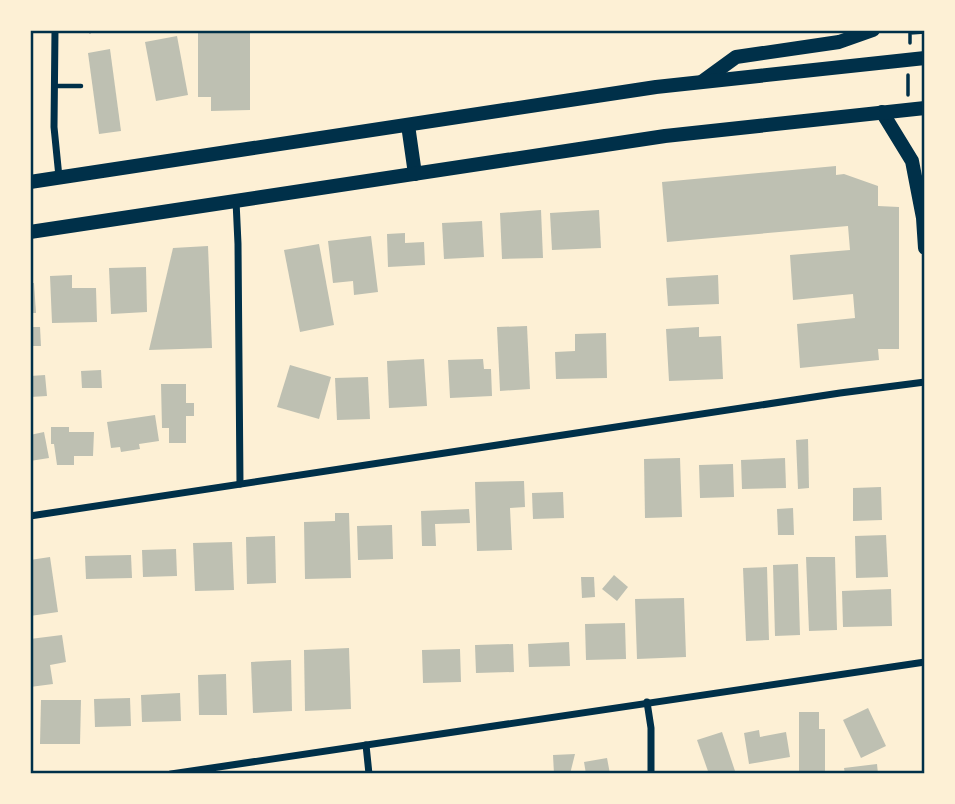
<svg xmlns="http://www.w3.org/2000/svg" width="955" height="804" font-family="'Golos Text',sans-serif">
<rect width="100%" height="100%" fill="#fdf0d5"/>
<g fill="#bec0b2">
<path d="M198,30H250V110L211,111V97H198Z"/>
<path d="M177,36L188,95L156,101L145,42Z"/>
<path d="M110,49L121,131L99,134L88,53Z"/>
<path d="M836,166V175L844,174L878,186V206L899,207V349H878L879,360L800,368L797,324L855,318L853,294L793,300L790,255L850,250L848,226L667,242L662,182Z"/>
<path d="M541,210L543,258L502,259L500,213Z"/>
<path d="M599,210L601,248L552,250L550,213Z"/>
<path d="M482,221L484,257L444,259L442,223Z"/>
<path d="M405,233V243L424,242L425,265L388,267L387,234Z"/>
<path d="M371,236L378,292L354,295L353,281L333,283L328,241Z"/>
<path d="M319,244L334,325L300,332L284,250Z"/>
<path d="M208,246L212,348L149,350L173,248Z"/>
<path d="M146,267L147,312L111,314L109,268Z"/>
<path d="M72,275V288H96L97,322L52,323L50,276Z"/>
<path d="M718,275L719,304L668,306L666,278Z"/>
<path d="M30,283H34L36,313H30Z"/>
<path d="M527,326L530,389L500,391L497,327Z"/>
<path d="M30,327H40L41,346H30Z"/>
<path d="M699,327V337L721,336L723,379L669,381L666,329Z"/>
<path d="M606,333L607,378L556,379L555,352L575,351V334Z"/>
<path d="M424,359L427,406L389,408L387,361Z"/>
<path d="M483,359L484,369H491L492,396L450,398L448,360Z"/>
<path d="M290,365L331,377L319,419L277,407Z"/>
<path d="M101,370L102,388H82L81,371Z"/>
<path d="M45,375L47,396L30,397V376Z"/>
<path d="M368,377L370,419L337,420L335,378Z"/>
<path d="M161,384H186V403H194V416H186V443H169V428H162Z"/>
<path d="M155,415L159,441L139,444L140,449L121,452L120,447L111,448L107,422Z"/>
<path d="M51,427H69V432H94L93,456H74V465H57L54,444H51Z"/>
<path d="M44,432L49,458L30,461V435Z"/>
<path d="M808,439L809,488L798,489L796,440Z"/>
<path d="M680,458L682,517L645,518L644,459Z"/>
<path d="M785,458L786,488L742,489L741,460Z"/>
<path d="M733,464L734,497L700,498L699,465Z"/>
<path d="M524,481L525,507L510,508L512,550L477,551L475,482Z"/>
<path d="M881,487L882,520L853,521V488Z"/>
<path d="M563,492L564,518L533,519L532,493Z"/>
<path d="M793,508L794,535H778L777,509Z"/>
<path d="M469,509L470,523L435,524L436,546H422L421,511Z"/>
<path d="M335,513H349L351,578L305,579L304,522L335,521Z"/>
<path d="M392,525L393,559L358,560L357,526Z"/>
<path d="M886,535L888,577L856,578L855,536Z"/>
<path d="M275,536L276,583L247,584L246,537Z"/>
<path d="M232,542L234,590L195,591L193,543Z"/>
<path d="M176,549L177,576L143,577L142,550Z"/>
<path d="M131,555L132,578L86,579L85,556Z"/>
<path d="M50,557L58,612L30,616V560Z"/>
<path d="M806,557H835L837,630L809,631Z"/>
<path d="M798,564L800,635L775,636L773,565Z"/>
<path d="M767,567L769,640L746,641L743,568Z"/>
<path d="M614,575L628,587L617,601L602,589Z"/>
<path d="M581,577H594L595,597L582,598Z"/>
<path d="M891,589L892,626L843,627L842,591Z"/>
<path d="M684,598L686,657L637,659L635,599Z"/>
<path d="M625,623L626,659L586,660L585,624Z"/>
<path d="M62,635L66,662L50,665L53,684L30,687V639Z"/>
<path d="M569,642L570,666L529,667L528,644Z"/>
<path d="M513,644L514,672L476,673L475,645Z"/>
<path d="M349,648L351,709L305,711L304,650Z"/>
<path d="M460,649L461,682L423,683L422,650Z"/>
<path d="M291,660L292,711L253,713L251,662Z"/>
<path d="M226,674L227,715H199L198,675Z"/>
<path d="M180,693L181,721L142,722L141,695Z"/>
<path d="M130,698L131,726L95,727L94,699Z"/>
<path d="M41,700H81L80,744H40Z"/>
<path d="M868,708L886,746L861,758L843,720Z"/>
<path d="M799,712H819V729H825V771L818,774H799Z"/>
<path d="M759,730L760,737L786,732L790,757L749,764L744,733Z"/>
<path d="M722,732L736,774H709L697,740Z"/>
<path d="M575,754L570,774H554L553,755Z"/>
<path d="M607,758L610,774H586L584,762Z"/>
<path d="M877,764L878,774H845L844,768Z"/>
</g>
<g fill="none" stroke-linecap="round" stroke-linejoin="round">
<g stroke="#003049" stroke-width="3.5">
<path d="M910,43V33L925,32"/>
<path d="M908,95V75"/>
</g>
<g stroke="#003049" stroke-width="4.5">
<path d="M90,31L91,30"/>
<path d="M54,86H81"/>
</g>
<g stroke="#003049" stroke-width="7">
<path d="M55,30L54,127L59,177"/>
<path d="M236,201L238,244L240,484"/>
<path d="M30,516L840,393L925,382"/>
<path d="M647,702L651,728V774"/>
<path d="M366,745L369,774"/>
<path d="M171,774L925,662"/>
</g>
<g stroke="#003049" stroke-width="14">
<path d="M703,81L736,57L839,42L873,30"/>
<path d="M882,112L912,161L923,218L925,248"/>
<path d="M408,125L415,174"/>
<path d="M30,182L656,87L925,58"/>
<path d="M30,232L665,136L925,108"/>
</g>
</g>
<rect width="955" height="804" fill="none" stroke="#fdf0d5" stroke-width="63"/>
<rect x="32" y="32" width="891" height="740" fill="none" stroke="#003049" stroke-width="2.5"/>
</svg>
